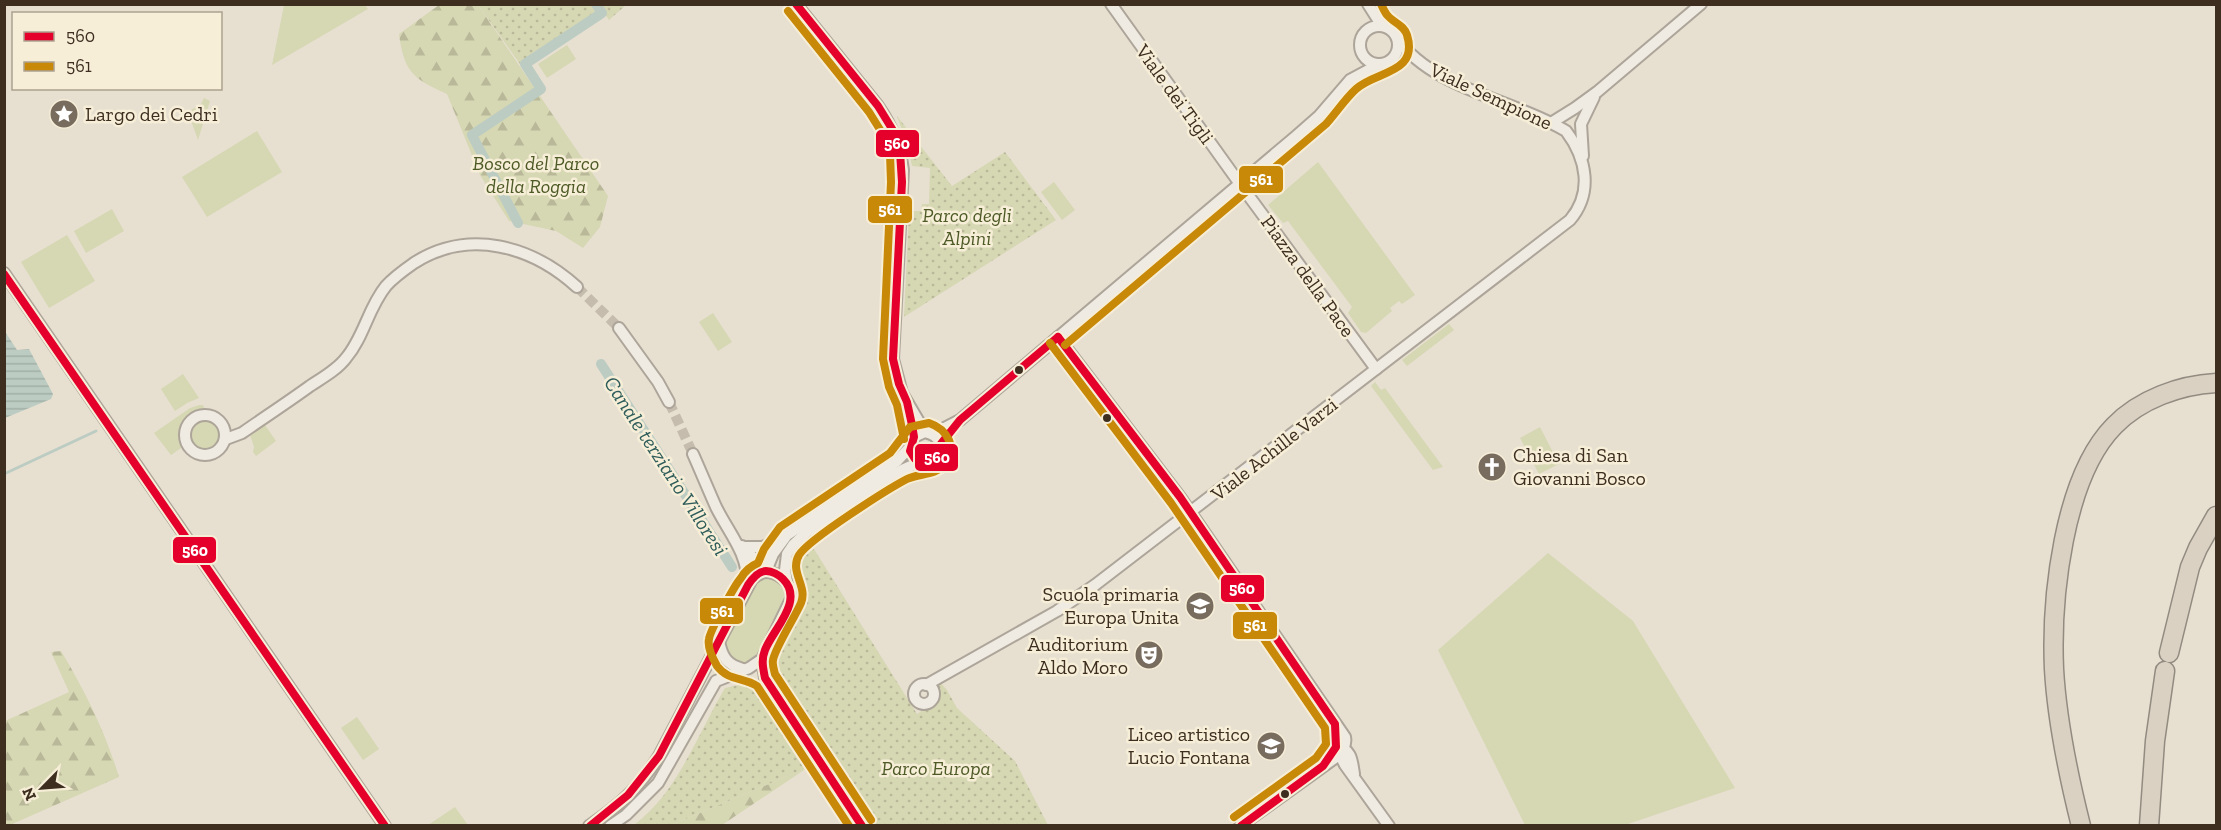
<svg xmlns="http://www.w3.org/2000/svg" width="2221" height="830" font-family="'Zilla Slab',serif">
<defs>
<pattern id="forest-firs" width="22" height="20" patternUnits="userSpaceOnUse" patternTransform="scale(1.5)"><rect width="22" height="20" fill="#d6d7b3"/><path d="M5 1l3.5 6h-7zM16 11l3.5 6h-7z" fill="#b9b99a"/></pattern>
<pattern id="park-dots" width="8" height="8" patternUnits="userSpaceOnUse" patternTransform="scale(1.5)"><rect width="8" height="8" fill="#d6d7b3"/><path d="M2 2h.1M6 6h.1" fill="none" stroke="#b9b99a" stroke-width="1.8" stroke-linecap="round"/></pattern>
<pattern id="water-rules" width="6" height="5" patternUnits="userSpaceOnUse" patternTransform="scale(1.5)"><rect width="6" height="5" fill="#bcccc2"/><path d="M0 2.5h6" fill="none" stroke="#a2b0a6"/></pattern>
</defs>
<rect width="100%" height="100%" fill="#e7e0d1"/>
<g fill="#d6d7b3">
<path d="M284,5H365L368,9L272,65Z"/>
<path d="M567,45L576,59L547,78L538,64Z"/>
<path d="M204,98L210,101L198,140L188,112L201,104Z"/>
<path d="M257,131L282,172L207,217L182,177Z"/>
<path d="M1318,162L1415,295L1402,304L1399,301L1390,308L1392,311L1366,333L1361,332L1348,313L1352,307L1288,221L1283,223L1268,205Z"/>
<path d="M1054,182L1075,210L1062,220L1041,192Z"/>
<path d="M112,209L124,231L86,253L74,231Z"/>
<path d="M67,235L95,281L49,308L21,262Z"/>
<path d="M713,313L732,342L718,351L699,322Z"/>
<path d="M1449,324L1454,330L1407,366L1402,360Z"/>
<path d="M183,374L199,398L187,403L175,411L161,389Z"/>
<path d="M1375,382L1381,390L1385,388L1443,467L1433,470L1371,386Z"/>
<path d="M199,405H203L206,412C188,413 177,428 184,446L171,455L154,433L190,408Z"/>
<circle cx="206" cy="436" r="15"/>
<path d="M265,425L276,441L256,456L253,452L254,447L250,435Z"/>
<path d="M1540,427L1559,464L1539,474L1520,438Z"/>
<path d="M1548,553L1633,621L1735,788L1625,825H1525L1438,650Z"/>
<path d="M765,578C800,580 779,611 770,628C765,637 761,650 754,657C751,661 746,663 742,664L733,661L725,648V643L756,583Z"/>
<path d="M357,717L379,749L363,760L341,728Z"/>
<path d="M455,807L468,825H428Z"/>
</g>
<g fill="url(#forest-firs)">
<path d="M439,5H478L608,196L600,227L583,248L556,231L509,221L480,175L447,94C414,79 404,73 399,34Z"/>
<path d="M61,651C85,691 105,731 119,777L10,825H5V721L69,692L51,652Z"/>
<path d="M807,768L722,825H671Z"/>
</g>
<g fill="url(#park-dots)">
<path d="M478,5H626L609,20L601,8L520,64Z"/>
<path d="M897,116L952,186L1005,152L1056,220L904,317L909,211H921L922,204H929L930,168L912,166L908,147Z"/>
<path d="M814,549L917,714L938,700L935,685L940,682L947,690L957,708L1015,761L1048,825H870L775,670L776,655L804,601L800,577L803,556Z"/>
<path d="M743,684L755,687L807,768L671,825H634C678,792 697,735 725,688Z"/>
</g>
<path fill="url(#water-rules)" d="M4,330L17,350L29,349L53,394L51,399L5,418Z"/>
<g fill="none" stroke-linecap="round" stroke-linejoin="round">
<path stroke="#bcccc2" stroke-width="3" d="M4,474L96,431"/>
<g stroke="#bcccc2" stroke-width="10">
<path d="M518,223L472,135L541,89L525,64L602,13L596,4"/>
<path d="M601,364L732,567"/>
</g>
<g stroke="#c5bcae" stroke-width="10" stroke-dasharray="10 5" stroke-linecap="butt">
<path d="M577,287L619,328"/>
<path d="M669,402L693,454"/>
</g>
<g stroke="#ada599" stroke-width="14">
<g id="minor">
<path d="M796,4L878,106C892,126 900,145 903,170L893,359L902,393L925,432"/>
<path d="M1111,4L1240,184L1376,369"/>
<path d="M1368,4L1382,26"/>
<circle cx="1379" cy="45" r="19"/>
<path d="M1551,123L1575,108L1597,92L1701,4"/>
<path d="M1583,156L1581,124L1594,97"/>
<path d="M4,273L385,826"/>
<path d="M619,328L658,382L669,402"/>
<path d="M1058,337L1180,497L1345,737C1347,746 1341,752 1335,758L1240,826"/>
<circle cx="205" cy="435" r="20"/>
<path d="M933,434L960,420L1295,137L1319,116L1350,80L1378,65"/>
<path d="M226,439L242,433C265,417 288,402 310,386C322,378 337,370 346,358C364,337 368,308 386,286C394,277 404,270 414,263C469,228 532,246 577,287"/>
<path d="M693,454C701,472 708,489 716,507C730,535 747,551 748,585"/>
<path d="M742,546L766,571"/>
<path d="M743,547H763L783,538"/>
<path d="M766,571L773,554L787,535L897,461L910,447"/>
<path d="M719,641C722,657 727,665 743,669"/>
<path d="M762,659L765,678L862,826"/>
<circle cx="924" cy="694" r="10"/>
<path d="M926,685L1057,611L1095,585L1570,220C1593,193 1587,159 1566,131C1515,100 1432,89 1397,38"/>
<path d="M1337,748C1352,748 1352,762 1354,774"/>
<path d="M1337,749L1345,765L1389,826"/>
<path d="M589,826C621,804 638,789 659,756L752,579C764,568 775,571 787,582"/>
<path d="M610,826L626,815L658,783L716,681L749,668L762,659L792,597L791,588L787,582L785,570L787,554L793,545L807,532L889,477C896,473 903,469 911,466C922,462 946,463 940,443C937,436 932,434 925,432L914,437L910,447L915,459L923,463"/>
</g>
</g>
<g stroke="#928b80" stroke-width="21">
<g id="motorway">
<path d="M2169,653L2190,567L2198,548L2216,516"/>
<path d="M2081,826C2068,774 2057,722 2054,669C2051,599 2063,478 2114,426C2140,399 2180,385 2216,383"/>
<path d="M2149,826L2155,741L2165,671"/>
</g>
</g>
<use href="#minor" stroke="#efebe3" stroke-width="10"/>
<use href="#motorway" stroke="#dad1c2" stroke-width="18"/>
<g stroke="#f7eed8" stroke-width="12">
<g id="bus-1">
<path d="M796,4L878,106L894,132L900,152L902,182L893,359L899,384L907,402L912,425L914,437L910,451L915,459L927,463L936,459L940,445L960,420L1058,337"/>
<path d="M4,274L385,826"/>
<path d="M1058,337L1180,497L1335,724L1336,747L1323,766L1241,826"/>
<path d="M590,826L628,795L659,756L748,585C752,579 758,571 766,571C772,571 779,575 783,579C805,601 773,629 765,650C761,660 763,668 765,678L862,826"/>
</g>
</g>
<g stroke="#f7eed8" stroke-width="12">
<g id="bus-2">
<path d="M788,11L869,112L884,136L890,154L891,182L883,359L889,387L897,405L904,439"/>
<path d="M1050,343L1171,503L1325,728L1326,744L1316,758L1234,817"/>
<path d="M1065,345L1326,124C1336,113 1345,99 1356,89C1375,71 1419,74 1407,35C1404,25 1394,23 1388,16C1385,13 1383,8 1381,4"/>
<path d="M849,826L757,686C743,677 728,681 717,666C713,659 707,648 709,639C710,631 734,586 741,578C745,571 751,566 758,563L764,549L780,527L890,453L910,427L929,423C947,429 959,449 945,465C934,476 919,473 907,479C888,489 809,539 799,555C789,572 808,586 801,603C795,617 775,648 773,660C772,664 774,670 775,674L871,820"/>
</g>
</g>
<use href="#bus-1" stroke="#e4002b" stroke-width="8"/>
<use href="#bus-2" stroke="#c88808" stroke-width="8"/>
</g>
<defs>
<g id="sight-disc" transform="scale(1.5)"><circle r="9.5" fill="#786c5e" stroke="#f7eed8"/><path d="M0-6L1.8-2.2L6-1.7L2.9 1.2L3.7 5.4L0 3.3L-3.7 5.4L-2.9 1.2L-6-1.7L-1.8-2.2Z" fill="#fff"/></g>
<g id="church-disc" transform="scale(1.5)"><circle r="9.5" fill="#786c5e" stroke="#f7eed8"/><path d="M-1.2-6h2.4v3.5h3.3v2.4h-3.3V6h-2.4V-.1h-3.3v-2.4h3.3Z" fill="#fff"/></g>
<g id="school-disc" transform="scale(1.5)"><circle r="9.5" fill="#786c5e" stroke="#f7eed8"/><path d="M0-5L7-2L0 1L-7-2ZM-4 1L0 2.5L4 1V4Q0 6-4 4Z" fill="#fff"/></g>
<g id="theatre-disc" transform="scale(1.5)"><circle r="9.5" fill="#786c5e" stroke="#f7eed8"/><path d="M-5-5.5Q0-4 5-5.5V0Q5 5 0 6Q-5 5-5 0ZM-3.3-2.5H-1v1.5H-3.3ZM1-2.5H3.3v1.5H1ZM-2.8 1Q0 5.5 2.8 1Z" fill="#fff"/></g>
</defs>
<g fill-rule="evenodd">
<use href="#sight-disc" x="64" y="114"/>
<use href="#church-disc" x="1492" y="467"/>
<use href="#school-disc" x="1200" y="606"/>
<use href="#theatre-disc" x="1149" y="655"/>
<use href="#school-disc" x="1271" y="746"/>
</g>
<g fill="#3d2e20" stroke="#f7eed8" stroke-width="2">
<circle cx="1019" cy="370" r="5"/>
<circle cx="1107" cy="418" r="5"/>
<circle cx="1285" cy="794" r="5"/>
</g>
<g text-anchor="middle" stroke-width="5" stroke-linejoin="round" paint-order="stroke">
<g font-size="20" fill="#3d2e20" stroke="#f7eed8">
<text transform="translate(1175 94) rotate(54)" y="7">Viale dei Tigli</text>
<text transform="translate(1491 96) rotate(25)" y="7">Viale Sempione</text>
<text transform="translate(1308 276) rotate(54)" y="7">Piazza della Pace</text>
<text transform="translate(1274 449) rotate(-38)" y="7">Viale Achille Varzi</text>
</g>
<g font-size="20" fill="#3d2e20" stroke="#f7eed8" text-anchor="end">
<text x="85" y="121" text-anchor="start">Largo dei Cedri</text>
<text x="1513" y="462" text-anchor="start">Chiesa di San<tspan x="1513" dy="23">Giovanni Bosco</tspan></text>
<text x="1179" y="601">Scuola primaria<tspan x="1179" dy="23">Europa Unita</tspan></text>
<text x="1128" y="651">Auditorium<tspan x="1128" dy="23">Aldo Moro</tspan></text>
<text x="1250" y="741">Liceo artistico<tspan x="1250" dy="23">Lucio Fontana</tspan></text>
</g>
<g font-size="20" font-style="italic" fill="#4d5a26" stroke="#f7eed8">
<text x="536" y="170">Bosco del Parco<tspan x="536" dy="23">della Roggia</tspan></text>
<text x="967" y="222">Parco degli<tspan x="967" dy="23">Alpini</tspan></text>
<text x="936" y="775">Parco Europa</text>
</g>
<g font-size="21" font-style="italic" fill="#2f5d5a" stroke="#f7eed8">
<text transform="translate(666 466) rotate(57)" y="7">Canale terziario Villoresi</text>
</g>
</g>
<g stroke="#f7eed8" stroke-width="2">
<rect x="875" y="129" width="45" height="29" rx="6" fill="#e4002b"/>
<rect x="1238" y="165" width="46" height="29" rx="6" fill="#c88808"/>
<rect x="867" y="195" width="46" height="29" rx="6" fill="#c88808"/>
<rect x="914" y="443" width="45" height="29" rx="6" fill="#e4002b"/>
<rect x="172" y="536" width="45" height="28" rx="6" fill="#e4002b"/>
<rect x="1220" y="574" width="45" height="29" rx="6" fill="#e4002b"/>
<rect x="699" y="597" width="45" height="28" rx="6" fill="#c88808"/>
<rect x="1232" y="611" width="46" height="29" rx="6" fill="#c88808"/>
</g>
<g font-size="16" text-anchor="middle" font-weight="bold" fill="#fff">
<text x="897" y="149">560</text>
<text x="1261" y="185">561</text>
<text x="890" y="215">561</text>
<text x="937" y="463">560</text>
<text x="195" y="556">560</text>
<text x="1242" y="594">560</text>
<text x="722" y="617">561</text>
<text x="1255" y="631">561</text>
</g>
<rect width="2221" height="830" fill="none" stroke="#3d2e20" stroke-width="12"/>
<rect x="12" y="12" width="210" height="78" fill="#f7eed8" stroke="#ada18e" stroke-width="1.5"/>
<rect x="24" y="32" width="30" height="9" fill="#e4002b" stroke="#ada18e" stroke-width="1.5"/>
<text x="66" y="42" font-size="18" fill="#3d2e20">560</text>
<rect x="24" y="62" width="30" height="9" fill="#c88808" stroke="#ada18e" stroke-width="1.5"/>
<text x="66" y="72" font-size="18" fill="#3d2e20">561</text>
<g transform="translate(42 788) rotate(245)" stroke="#f7eed8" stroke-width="4.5" paint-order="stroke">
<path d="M0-4.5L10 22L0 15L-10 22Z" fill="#3d2e20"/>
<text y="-9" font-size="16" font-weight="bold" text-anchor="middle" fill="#3d2e20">N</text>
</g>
</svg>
